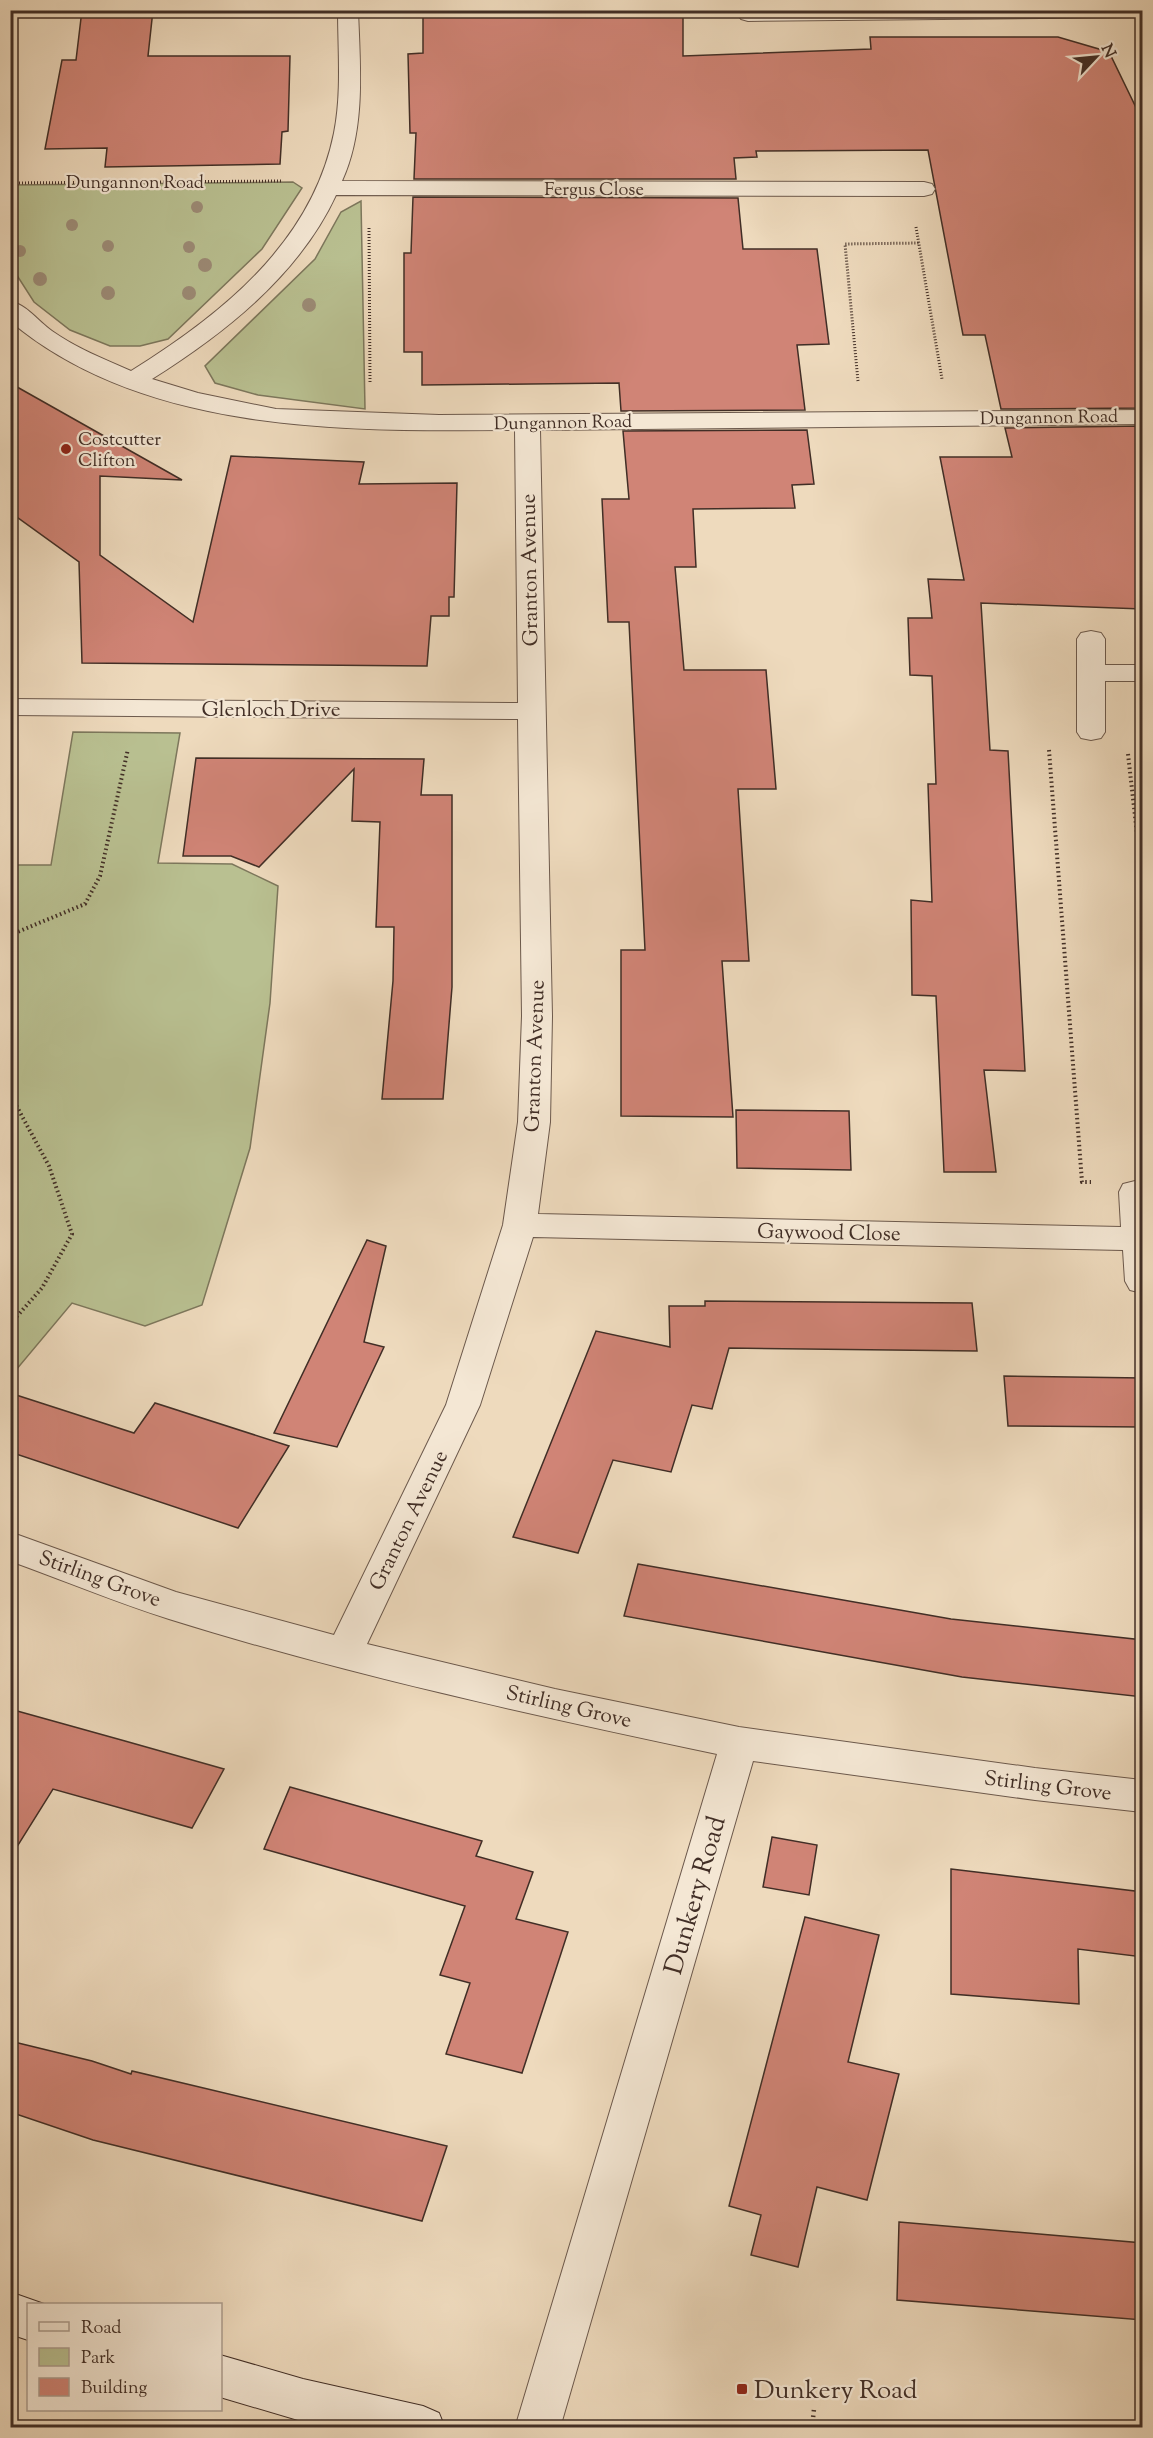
<svg xmlns="http://www.w3.org/2000/svg" width="1153" height="2438" font-family="'Sorts Mill Goudy',serif">
<rect width="100%" height="100%" fill="#eedabd"/>
<filter id="stains"><feTurbulence type="fractalNoise" baseFrequency=".00333" numOctaves="4"/><feColorMatrix values="0 0 0 0 .2 0 0 0 0 .09 0 0 0 0 .02 0 0 0 .5 -.17"/></filter>
<radialGradient id="worn" r=".72"><stop offset=".6" stop-color="#630" stop-opacity="0"/><stop offset="1" stop-color="#630" stop-opacity=".3"/></radialGradient>
<g fill="#b9c091" stroke="#7d775c" stroke-width="1.5">
<path d="M293,182L302,188L262,249L168,339L140,346H110L70,330L34,302L11,266V185Z"/>
<path d="M361,201L365,409L258,395L215,383L205,366L315,259L341,212Z"/>
<path d="M73,732L180,733L158,863L232,864L278,886L270,1003L250,1148L202,1305L145,1326L72,1303L11,1376V865H51Z"/>
</g>
<g fill="#d08476" stroke="#412e26" stroke-width="1.5">
<path d="M82,10H153L148,56H290L288,131L282,132L280,164L105,167L107,148L45,149L62,60H76Z"/>
<path d="M423,10H683V56L871,49L870,37H1058L1109,52L1143,122V408L1001,409L985,335H963L928,150L756,151L757,157L734,158L736,179H414L416,133H410L408,54L423,53Z"/>
<path d="M413,197L738,198L743,249H817L829,344L797,345L805,410L621,411L619,383L422,385V352H404V253H411Z"/>
<path d="M10,383L182,480L100,476V555L193,622L231,456L364,462L359,484L457,483L454,597H449V616H431L427,666L82,663L79,562L10,512Z"/>
<path d="M1143,426V558L1138,559L1142,609L981,603L990,750L1008,751L1025,1071L984,1070L996,1172H944L936,996L912,995L911,900L932,902L928,784H936L932,676L910,675L908,618H932L928,579L964,580L940,457H1012L1005,428Z"/>
<path d="M807,430L814,484L792,485L795,508L693,509L696,567H675L684,670H766L776,789H738L749,961H722L733,1117L621,1116V950H645L629,622H608L602,499H629L623,431Z"/>
<path d="M196,758L424,759L421,795H452V987L443,1099H382L393,981L394,927H376L380,822L352,821L354,769L259,867L231,856H183Z"/>
<path d="M736,1110L849,1111L851,1170L737,1168Z"/>
<path d="M367,1240L386,1246L364,1342L384,1347L337,1447L274,1433Z"/>
<path d="M705,1301L972,1303L977,1351L729,1348L712,1409L692,1405L671,1472L613,1460L578,1553L513,1537L596,1331L670,1347L669,1306H705Z"/>
<path d="M1004,1376L1143,1378V1427L1008,1426Z"/>
<path d="M10,1393L134,1433L155,1403L289,1446L238,1528L10,1452Z"/>
<path d="M638,1564L951,1619L1143,1640V1697L962,1677L624,1616Z"/>
<path d="M10,1709L125,1741L224,1769L192,1828L53,1789L10,1858Z"/>
<path d="M290,1787L482,1841L476,1856L533,1872L516,1919L568,1932L522,2073L446,2054L470,1983L440,1975L465,1906L264,1849Z"/>
<path d="M772,1837L817,1845L809,1895L763,1887Z"/>
<path d="M951,1869L1143,1892V1957L1078,1949L1079,2004L951,1994Z"/>
<path d="M805,1917L879,1935L848,2062L899,2074L867,2200L817,2187L798,2267L751,2255L761,2215L729,2206Z"/>
<path d="M10,2041L92,2061L131,2074L132,2071L447,2146L422,2221L93,2140L10,2112Z"/>
<path d="M899,2222L1143,2243V2320L897,2300Z"/>
</g>
<g fill="none" stroke-linecap="round" stroke-linejoin="round">
<g stroke="#6c594c" stroke-width="2">
<g id="street">
<path d="M338,10H358C360,66 366,129 342,181L924,182L932,184L935,189L932,194L924,196L336,195C299,275 225,333 152,379L198,393L276,409L439,415L1142,410V424L540,430L552,1016L550,1122L538,1214L1121,1227L1119,1192L1123,1184L1135,1181L1142,1183V1293L1130,1290L1125,1281L1123,1250L533,1237L480,1405L367,1644L555,1689L739,1727L1035,1768L1142,1780V1812L1035,1800L753,1761L560,2428H515L717,1754C533,1715 348,1675 169,1619C115,1602 63,1580 10,1561V1532L176,1592L334,1635L446,1405L503,1225L518,1122L522,1016L518,719L10,715V699L518,703L515,430C348,431 145,435 10,321V301C27,305 38,321 52,331C76,348 104,359 131,371C221,315 312,243 334,133C342,93 338,51 338,10Z"/>
<path d="M741,10H1142V17L748,21L741,19L738,15Z"/>
<path d="M1091,631L1101,633L1105,639V665H1142V681H1105V732L1101,738L1091,740L1081,738L1077,732V639L1081,633Z"/>
</g>
</g>
<g stroke="#412e26" stroke-width="2">
<g id="secondary">
<path d="M10,2292L44,2304H28V2340L10,2334Z"/>
<path d="M220,2355L303,2379L423,2406L439,2413L445,2428H325L220,2397Z"/>
</g>
</g>
<g stroke="#412e26" stroke-width="3" stroke-dasharray="1 2" stroke-linecap="butt">
<path d="M10,183L283,181"/>
<path d="M916,227L942,379"/>
<path d="M369,228L370,382"/>
<path d="M858,381L845,244L919,243"/>
</g>
<g stroke="#412e26" stroke-width="4" stroke-dasharray="1.5 3" stroke-linecap="butt">
<path d="M1049,750L1082,1182H1091"/>
<path d="M1128,754L1142,878"/>
<path d="M10,935L85,904L100,876L128,749"/>
<path d="M10,1094L49,1166L72,1234L42,1288L10,1324"/>
</g>
<path stroke="#412e26" stroke-width="4.5" stroke-dasharray="1.5 4" stroke-linecap="butt" d="M812,2428L814,2409"/>
<use href="#street" fill="#f4e7d4" fill-rule="evenodd"/>
<use href="#secondary" fill="#f4e7d4" fill-rule="evenodd"/>
</g>
<g fill="#9c8b76">
<circle cx="197" cy="207" r="6"/>
<circle cx="72" cy="225" r="6"/>
<circle cx="108" cy="246" r="6"/>
<circle cx="189" cy="247" r="6"/>
<circle cx="20" cy="251" r="6"/>
<circle cx="205" cy="265" r="7"/>
<circle cx="40" cy="279" r="7"/>
<circle cx="108" cy="293" r="7"/>
<circle cx="189" cy="293" r="7"/>
<circle cx="309" cy="305" r="7"/>
</g>
<g fill="#8f2418" stroke="#f4e7d4" stroke-width="2">
<circle cx="66" cy="449" r="6"/>
<rect x="736" y="2383" width="12" height="12" rx="3"/>
</g>
<g text-anchor="middle" stroke-width="4.5" stroke-linejoin="round" paint-order="stroke">
<g font-size="18" fill="#412e26" stroke="#f4e7d4">
<text x="135" y="188">Dungannon Road</text>
<text x="594" y="195">Fergus Close</text>
<text transform="translate(1049 417) rotate(-1)" y="6">Dungannon Road</text>
<text transform="translate(563 422) rotate(-1)" y="6">Dungannon Road</text>
</g>
<g font-size="18" fill="#412e26" stroke="#f4e7d4" text-anchor="start">
<text x="78" y="445">Costcutter<tspan x="78" dy="21">Clifton</tspan></text>
</g>
<g font-size="21" fill="#412e26" stroke="#f4e7d4">
<text transform="translate(529 570) rotate(-91)" y="7">Granton Avenue</text>
<text x="271" y="716">Glenloch Drive</text>
<text transform="translate(534 1056) rotate(-88)" y="7">Granton Avenue</text>
<text transform="translate(829 1232) rotate(1)" y="7">Gaywood Close</text>
<text transform="translate(408 1520) rotate(-64)" y="7">Granton Avenue</text>
<text transform="translate(100 1578) rotate(20)" y="7">Stirling Grove</text>
<text transform="translate(569 1706) rotate(13)" y="7">Stirling Grove</text>
<text transform="translate(1048 1785) rotate(7)" y="7">Stirling Grove</text>
</g>
<g font-size="26" fill="#412e26" stroke="#f4e7d4">
<text transform="translate(694 1895) rotate(-74)" y="9">Dunkery Road</text>
</g>
<g font-size="26" fill="#412e26" stroke="#f4e7d4" text-anchor="start">
<text x="754" y="2398">Dunkery Road</text>
</g>
</g>
<rect width="1153" height="2438" fill="none" stroke="#eedabd" stroke-width="36"/>
<rect x="12" y="12" width="1129" height="2414" fill="none" stroke="#412e26" stroke-width="3"/>
<rect x="18" y="18" width="1117" height="2402" fill="none" stroke="#412e26" stroke-width="1.5"/>
<rect x="27" y="2303" width="195" height="108" fill="#f4e7d4" stroke="#ac9d8e" stroke-width="1.5"/>
<rect x="39" y="2322" width="30" height="9" fill="#f4e7d4" stroke="#ac9d8e" stroke-width="1.5"/>
<text x="81" y="2333" font-size="18" fill="#412e26">Road</text>
<rect x="39" y="2348" width="30" height="18" fill="#b9c091" stroke="#ac9d8e" stroke-width="1.5"/>
<text x="81" y="2363" font-size="18" fill="#412e26">Park</text>
<rect x="39" y="2378" width="30" height="18" fill="#d08476" stroke="#ac9d8e" stroke-width="1.5"/>
<text x="81" y="2393" font-size="18" fill="#412e26">Building</text>
<g transform="translate(1096 57) rotate(64)" stroke="#f4e7d4" stroke-width="4.5" paint-order="stroke">
<path d="M0-4.5L10 22L0 15L-10 22Z" fill="#412e26"/>
<text y="-9" font-size="16" font-weight="bold" text-anchor="middle" fill="#412e26">N</text>
</g>
<rect width="100%" height="100%" filter="url(#stains)"/>
<rect width="100%" height="100%" fill="url(#worn)"/>
</svg>
